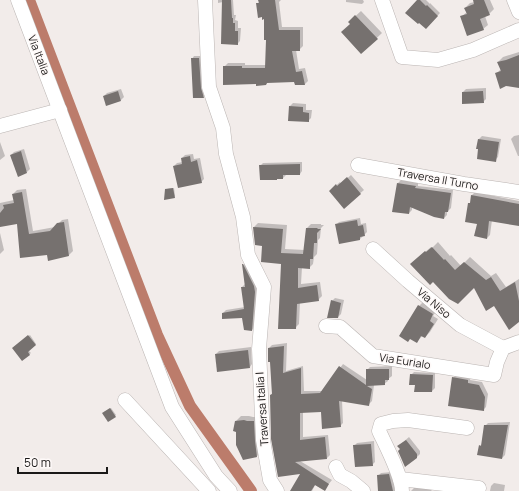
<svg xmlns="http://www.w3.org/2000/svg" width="519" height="491" font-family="Manrope,sans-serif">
<rect width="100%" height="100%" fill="#f2ecea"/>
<g fill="#0003">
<path d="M218,0H233L234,15H236L235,20L238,21V28H241L240,41L237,44L223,2L218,3Z"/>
<path d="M261,0H281L279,2L282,27H303V46L299,50H296L299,69L305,68L308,81L305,84H296L295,81L268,82L266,84L224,67L228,63H245V65H267V39L265,18L257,4Z"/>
<path d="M346,0H363L364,2L362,4L346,2Z"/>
<path d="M419,0H426L430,4V3L440,13L426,28Z"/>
<path d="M475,0H490L494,9L489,14L485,16L488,25L483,29L461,17L467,12L465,8L470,3L475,2Z"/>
<path d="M361,11L382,33L362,52L351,23L349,22Z"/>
<path d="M519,52V85L496,74L501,69L498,62L503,57Z"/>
<path d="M194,56H201L206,94L203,97L192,59Z"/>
<path d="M486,88V99L483,102L463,92L466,89Z"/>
<path d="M121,89L124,97L121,100L104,96L107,93Z"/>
<path d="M293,103L306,104V110H312L311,118L308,121L290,106Z"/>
<path d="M519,135V156H518L511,139L514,136Z"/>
<path d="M482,136L501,139L498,157L495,160L479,139Z"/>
<path d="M0,142L5,156L0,160Z"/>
<path d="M24,149L30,169L27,172L11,155L14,152Z"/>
<path d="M193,154L194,159L200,158L204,179L201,182L174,166L177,163L183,162L182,158L185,155Z"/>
<path d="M302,162V171L300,174L286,175L283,178L260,166L263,163Z"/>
<path d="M351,175L364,190L344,207L330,191L340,182L341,184Z"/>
<path d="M401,180L418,183V186L453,190L451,208L447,212V215L444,218L412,206V210L409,213L398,183Z"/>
<path d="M174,188L175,196L174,197L166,190L167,189Z"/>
<path d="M26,189L33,231L55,227L62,220L68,219L73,251L69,255L48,254L17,223L0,226V203L14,200L13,194L17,190Z"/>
<path d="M475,192L519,201V225L492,220L490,235L487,238L469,204L471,202L472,195Z"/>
<path d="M360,218L361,224L366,223L367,232L360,239L336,225L339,222Z"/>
<path d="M258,223L287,225L285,249L305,250L307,228L311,224H321V225H324L321,228L320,238L318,240L317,254L314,257L313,264L309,268L302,267L301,284L320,282L322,296L318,300L300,302L299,324L295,328L282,263L263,245L256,244L254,227Z"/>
<path d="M0,233L4,250L0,254Z"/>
<path d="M438,242L450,256L451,255L461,266L470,257L491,276L496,273L506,287L519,279V320L495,305L475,287L417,259L431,247L432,248Z"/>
<path d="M246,262L258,288L255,327L252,330L243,317L223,313L226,310L245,307L242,287L245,284L243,265Z"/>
<path d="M335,298L344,300L341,314L338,317L332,301Z"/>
<path d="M424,301L437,310L433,316L438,319L430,332L425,337L423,335L417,342L419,306Z"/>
<path d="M30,335L36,344L28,350L31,353L22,360L14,347Z"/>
<path d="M287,343L286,371L303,366L304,391H323L343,364L367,380V370L370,367L392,366V376L388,379V381L384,384L374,385L372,401L368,405L342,400L343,423L340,426L322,411H303V437L328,435L330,455L327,458L300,461L332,480L324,490L315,485L312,491H291L302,473L279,476L271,395L272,393L271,361L269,348L272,345Z"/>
<path d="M251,347L252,364L250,367L216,354L219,351Z"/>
<path d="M414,372L435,373V388L432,391L411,375Z"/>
<path d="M456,375L471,377L470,380L482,382L488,394L486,407L483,410L453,378Z"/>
<path d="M111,408L116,415L115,416L104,412Z"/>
<path d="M241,416H249L253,417H258L262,452L257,456L243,458L236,421Z"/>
<path d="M510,422L505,455L502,458L480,446L483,443L485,426L488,423Z"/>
<path d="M409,437L420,451V454L417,457L401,449L402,443Z"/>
<path d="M374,441L375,462L372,465L354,446L357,443Z"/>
<path d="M392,472L397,491H379L378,476L381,473Z"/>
<path d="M494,483L505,485L504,491H490L491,486Z"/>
<path d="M415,487L431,488L432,490L431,491H411Z"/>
</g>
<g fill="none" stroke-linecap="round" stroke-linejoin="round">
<path stroke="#bc7c6b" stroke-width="12" d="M29,0L157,335L190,406L251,491"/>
</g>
<g fill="#76716f">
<path d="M222,0H231L232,18H233V23H235V31H238V45L221,44Z"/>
<path d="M258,0H275L279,30H300V51H292L296,72L302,71L305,85H295L294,82L267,83L266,85L256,86V84L223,85V66H242V68H265L266,40H264V19L262,20V17L258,18L256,3H259Z"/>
<path d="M417,0H420L426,6L427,5L438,16L426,29L419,23L418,24L405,13Z"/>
<path d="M473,0H484L490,15L480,19L484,30L467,36L460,16L467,14L464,8L474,4Z"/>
<path d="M355,15L378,39L361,54L341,32L350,24L348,22Z"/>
<path d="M519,55V88L506,86L500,89L495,73L501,71L497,62L506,60Z"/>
<path d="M191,58H199L201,88L204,98H193Z"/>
<path d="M118,91L121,101L106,106L103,96Z"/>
<path d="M483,91L484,103L462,104V92Z"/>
<path d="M289,106L303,107V112L309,113V122L288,121Z"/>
<path d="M478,139L499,142L496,162L477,159L478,149H476Z"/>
<path d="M21,151L27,173L18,177L10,155Z"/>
<path d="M190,156L191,162L197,160L202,183L178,188L173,166L182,164L181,158Z"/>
<path d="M300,164V175H283V179H277V180H260L259,165Z"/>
<path d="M347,177L361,194L344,209L329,191L336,184L337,186Z"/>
<path d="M397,183L416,186L415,188L451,193L448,212H445L444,219L434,217L410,207L409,214L392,212Z"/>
<path d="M173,188L175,198L164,200L165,189Z"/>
<path d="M22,192L29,234L50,231L57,223L64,222L69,256L48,261L47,255L20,258L17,224L0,227V213L4,208L3,205L14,203L12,194Z"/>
<path d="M471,195L519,204V226L489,221L487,239L474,236L477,224L465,222L468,203H470Z"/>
<path d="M357,220L358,226L363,225L365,236L360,237V240L339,244L335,224Z"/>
<path d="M253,227L283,229L281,253L303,254L306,228H318L317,229H321L317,233V243H314L313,259H310V269L298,268V288L317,285L319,301L297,304L296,329H278L281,264L261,262L262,246L255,245Z"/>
<path d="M432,247L444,260L445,259L455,270L464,262L486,280L491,277L500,291L515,282L519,301V322L509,330L494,306L486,311L474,288L458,304L449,299L433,282L430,285L410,264L425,251L426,252Z"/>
<path d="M242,264H243L254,286L255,292L252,331L244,330L242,318L222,319V313L244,309L241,287H245Z"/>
<path d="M331,300L341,303L338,318H327Z"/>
<path d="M418,305L433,314L430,321L434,324L425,338L421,336L417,343L410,339L408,342L399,336Z"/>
<path d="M28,335L36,345L28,352L30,355L22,361L12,348Z"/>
<path d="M284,346L283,373L301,368V394L320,393L339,366L366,385V369H389V380H385V385L367,386L372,389L369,406L339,401L341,427L322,429L321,412L300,413V440L325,437L327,459L295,462L329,484L325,491L315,485L311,491H290L300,474L278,477L271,439L270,395L272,394L270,362H268V348Z"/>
<path d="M248,350L250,368L217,372L215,354Z"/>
<path d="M410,374L433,375L432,392H414L415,385H409Z"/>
<path d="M452,377L468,380V383L479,385L485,397L484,411L448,406Z"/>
<path d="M110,408L116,417L108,422L102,413Z"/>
<path d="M244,420L247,421H254L255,441L257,457L243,460L236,445V432L233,431L235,421Z"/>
<path d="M484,425H508L502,459L477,455L479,445L481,446Z"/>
<path d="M406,440L417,454V458L405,467L398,451L400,449L397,446Z"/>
<path d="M371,444L373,466L355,467L353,445Z"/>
<path d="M389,474L393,491H378L377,475Z"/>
</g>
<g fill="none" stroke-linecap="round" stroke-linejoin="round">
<g stroke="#bbb5b3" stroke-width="15">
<g id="minor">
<path d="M18,0L172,407L216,476L230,491"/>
<path d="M205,0L209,87L223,128L226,154L243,217L248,255L264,287L259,349L263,440L270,480L277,491"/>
<path d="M382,0L402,57L438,60L473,50L519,30"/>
<path d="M514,0L519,12"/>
<path d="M0,126L60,110"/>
<path d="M358,165L464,184L519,192"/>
<path d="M373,249L408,281L460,325L503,348"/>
<path d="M326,326L340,327L373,356L494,375L497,362L503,348L519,342"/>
<path d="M125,400L209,491"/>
<path d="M336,467L340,475L351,481L363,491"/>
<path d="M400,479L479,488"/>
<path d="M402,491C402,476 386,446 379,431L381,424L393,421L408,420L467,428"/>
</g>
</g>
<use href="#minor" stroke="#fff" stroke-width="14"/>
</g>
<g text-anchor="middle" stroke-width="3" stroke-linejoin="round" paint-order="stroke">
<g font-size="11" fill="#1b1918" stroke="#fef9f8">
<text transform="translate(39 55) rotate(69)" y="4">Via Italia</text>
<text transform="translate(438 179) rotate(10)" y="4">Traversa II Turno</text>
<text transform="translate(434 303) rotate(40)" y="4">Via Niso</text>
<text transform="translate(405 361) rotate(9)" y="4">Via Eurialo</text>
<text transform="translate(262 409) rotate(-94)" y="4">Traversa Italia I</text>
</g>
</g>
<path d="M18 467v6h89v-6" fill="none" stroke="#1b1918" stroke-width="2"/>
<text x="24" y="467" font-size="12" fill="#1b1918" stroke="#fef9f8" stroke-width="3" paint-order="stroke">50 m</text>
</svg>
